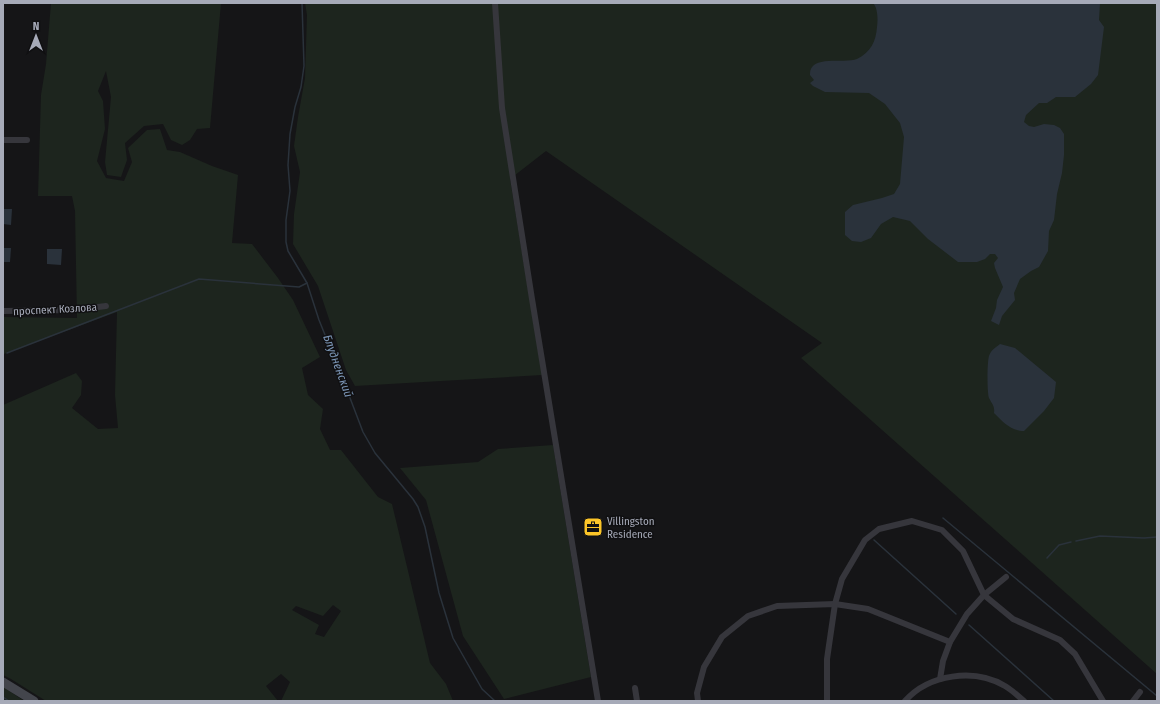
<svg xmlns="http://www.w3.org/2000/svg" width="1160" height="704" font-family="'Fira Sans Condensed',sans-serif">
<rect width="100%" height="100%" fill="#151517"/>
<g fill="#1d251e" fill-rule="evenodd">
<path d="M51,3H221L210,128L197,129L190,140L182,145L171,140L163,124L144,126L125,143L127,160L121,177L107,175L105,162L111,97L106,71L98,91L103,101L105,129L97,161L106,178L124,181L132,162L128,148L147,130L160,129L167,150L180,152L212,166L238,175L232,243L252,244L278,278L293,300L320,357L302,368L308,395L323,409L320,429L330,450H341L378,497L392,504L430,663L446,684L453,701H281L290,682L281,674L266,686L278,701H46L11,679L3,675V405L76,373L82,381L81,395L72,408L98,429L118,428L115,395L117,312L4,354L3,352V317L77,318L75,211L72,196H38L41,95L46,64ZM333,605L341,611L324,637L315,634L319,625L292,610L296,606L323,616Z"/>
<path d="M305,3H1157V674L801,358L822,343L546,151L510,179L542,375L355,386L346,370L318,286L293,244L294,214L300,172L294,146L298,117L305,78L307,15Z"/>
<path d="M553,445L591,677L504,699L463,636L426,500L400,468L478,462L498,449Z"/>
<path d="M3,687L5,688L24,701H3Z"/>
</g>
<g fill="#2a323b">
<path d="M873,3H1100L1099,20L1104,27L1098,75L1091,84L1075,97H1056L1047,103H1039L1026,115L1024,122L1029,126L1034,127L1044,124L1054,125L1060,128L1064,134V155L1062,173L1057,194L1054,220L1049,231L1048,251L1039,267L1031,271L1020,279L1014,293L1015,300L1002,316L999,325L991,321L996,308L997,300L1003,287L995,268L994,263L998,258L995,254H990L985,259L977,262H958L928,239L910,221L893,217L881,224L871,238L861,242L852,241L845,235V212L853,205L882,198L894,194L900,184L904,137L900,123L885,104L869,93L825,92L813,86L810,83L814,80L810,75C809,54 844,64 857,59C871,52 876,41 877,27C878,20 878,8 873,3Z"/>
<path d="M3,209H12L11,225L3,224Z"/>
<path d="M3,248H11L10,262H3Z"/>
<path d="M47,249H62L61,265L47,264Z"/>
<path d="M1000,344L1015,348L1056,382L1054,398L1044,411L1024,431C1011,431 1003,422 994,413C995,406 992,404 989,398C987,392 987,363 989,356C991,350 995,348 1000,344Z"/>
</g>
<g fill="none" stroke-linecap="round" stroke-linejoin="round">
<g stroke="#2a323b" stroke-width="1.5">
<path d="M302,3L304,66L301,87L295,107L290,134L288,165L290,191L286,220V242L288,251L307,283L319,320L342,377L363,432L375,453L413,499L418,507L425,527L439,593L453,638L482,689L495,701"/>
<path d="M7,353L199,279L299,287L307,283"/>
<path d="M943,518L1157,696"/>
<path d="M874,540L956,614"/>
<path d="M1076,541L1100,536L1144,538L1157,537"/>
<path d="M1047,558L1059,545L1071,542"/>
<path d="M969,625L1054,701"/>
<path d="M3,697L9,701"/>
</g>
<g stroke="#36363c" stroke-width="6">
<path d="M495,3L502,108L532,299L598,701"/>
<path d="M3,140H27"/>
<path d="M3,311L73,310L106,306"/>
<path d="M940,679L943,661L950,642L967,614L984,595L1006,577"/>
<path d="M635,688L637,701"/>
<path d="M698,701L697,693L704,667L722,637L748,616L777,606L835,604L868,609L950,642"/>
<path d="M827,701V659L835,604L842,579L865,540L879,529L912,521L942,530L963,551L984,595L1013,619L1060,640L1075,654L1103,701"/>
<path d="M905,701C929,674 974,668 1005,686C1012,690 1018,696 1024,701"/>
<path d="M1133,701L1140,692"/>
</g>
<path stroke="#43454c" stroke-width="9" d="M3,682L34,701"/>
</g>
<defs>
<g id="office-square" transform="scale(1)"><rect x="-9" y="-9" width="18" height="18" rx="4" fill="#fcc528" stroke="#101012"/><path d="M-6-3h4V-5.5h4V-3h4V5H-6ZM-1-4.5V-3h2v-1.5ZM-6 0V1H6V0Z" fill="#111"/></g>
</defs>
<g fill-rule="evenodd">
<use href="#office-square" x="593" y="527"/>
</g>
<g text-anchor="middle" stroke-width="3" stroke-linejoin="round" paint-order="stroke">
<g font-size="11" fill="#a6aab8" stroke="#101012">
<text transform="translate(55 309) rotate(-3)" y="4">проспект Козлова</text>
</g>
<g font-size="11" fill="#a6aab8" stroke="#101012" text-anchor="start">
<text x="607" y="525">Villingston<tspan x="607" dy="13">Residence</tspan></text>
</g>
<g font-size="12" font-style="italic" fill="#7b95b5" stroke="#101012">
<text transform="translate(338 366) rotate(70)" y="4">Блудненский</text>
</g>
</g>
<rect width="1160" height="704" fill="none" stroke="#a6aab8" stroke-width="8"/>
<g transform="translate(36 36)" stroke="#101012" stroke-width="3" paint-order="stroke">
<path d="M0-3L7 15L0 10L-7 15Z" fill="#a6aab8"/>
<text y="-6" font-size="11" font-weight="bold" text-anchor="middle" fill="#a6aab8">N</text>
</g>
</svg>
